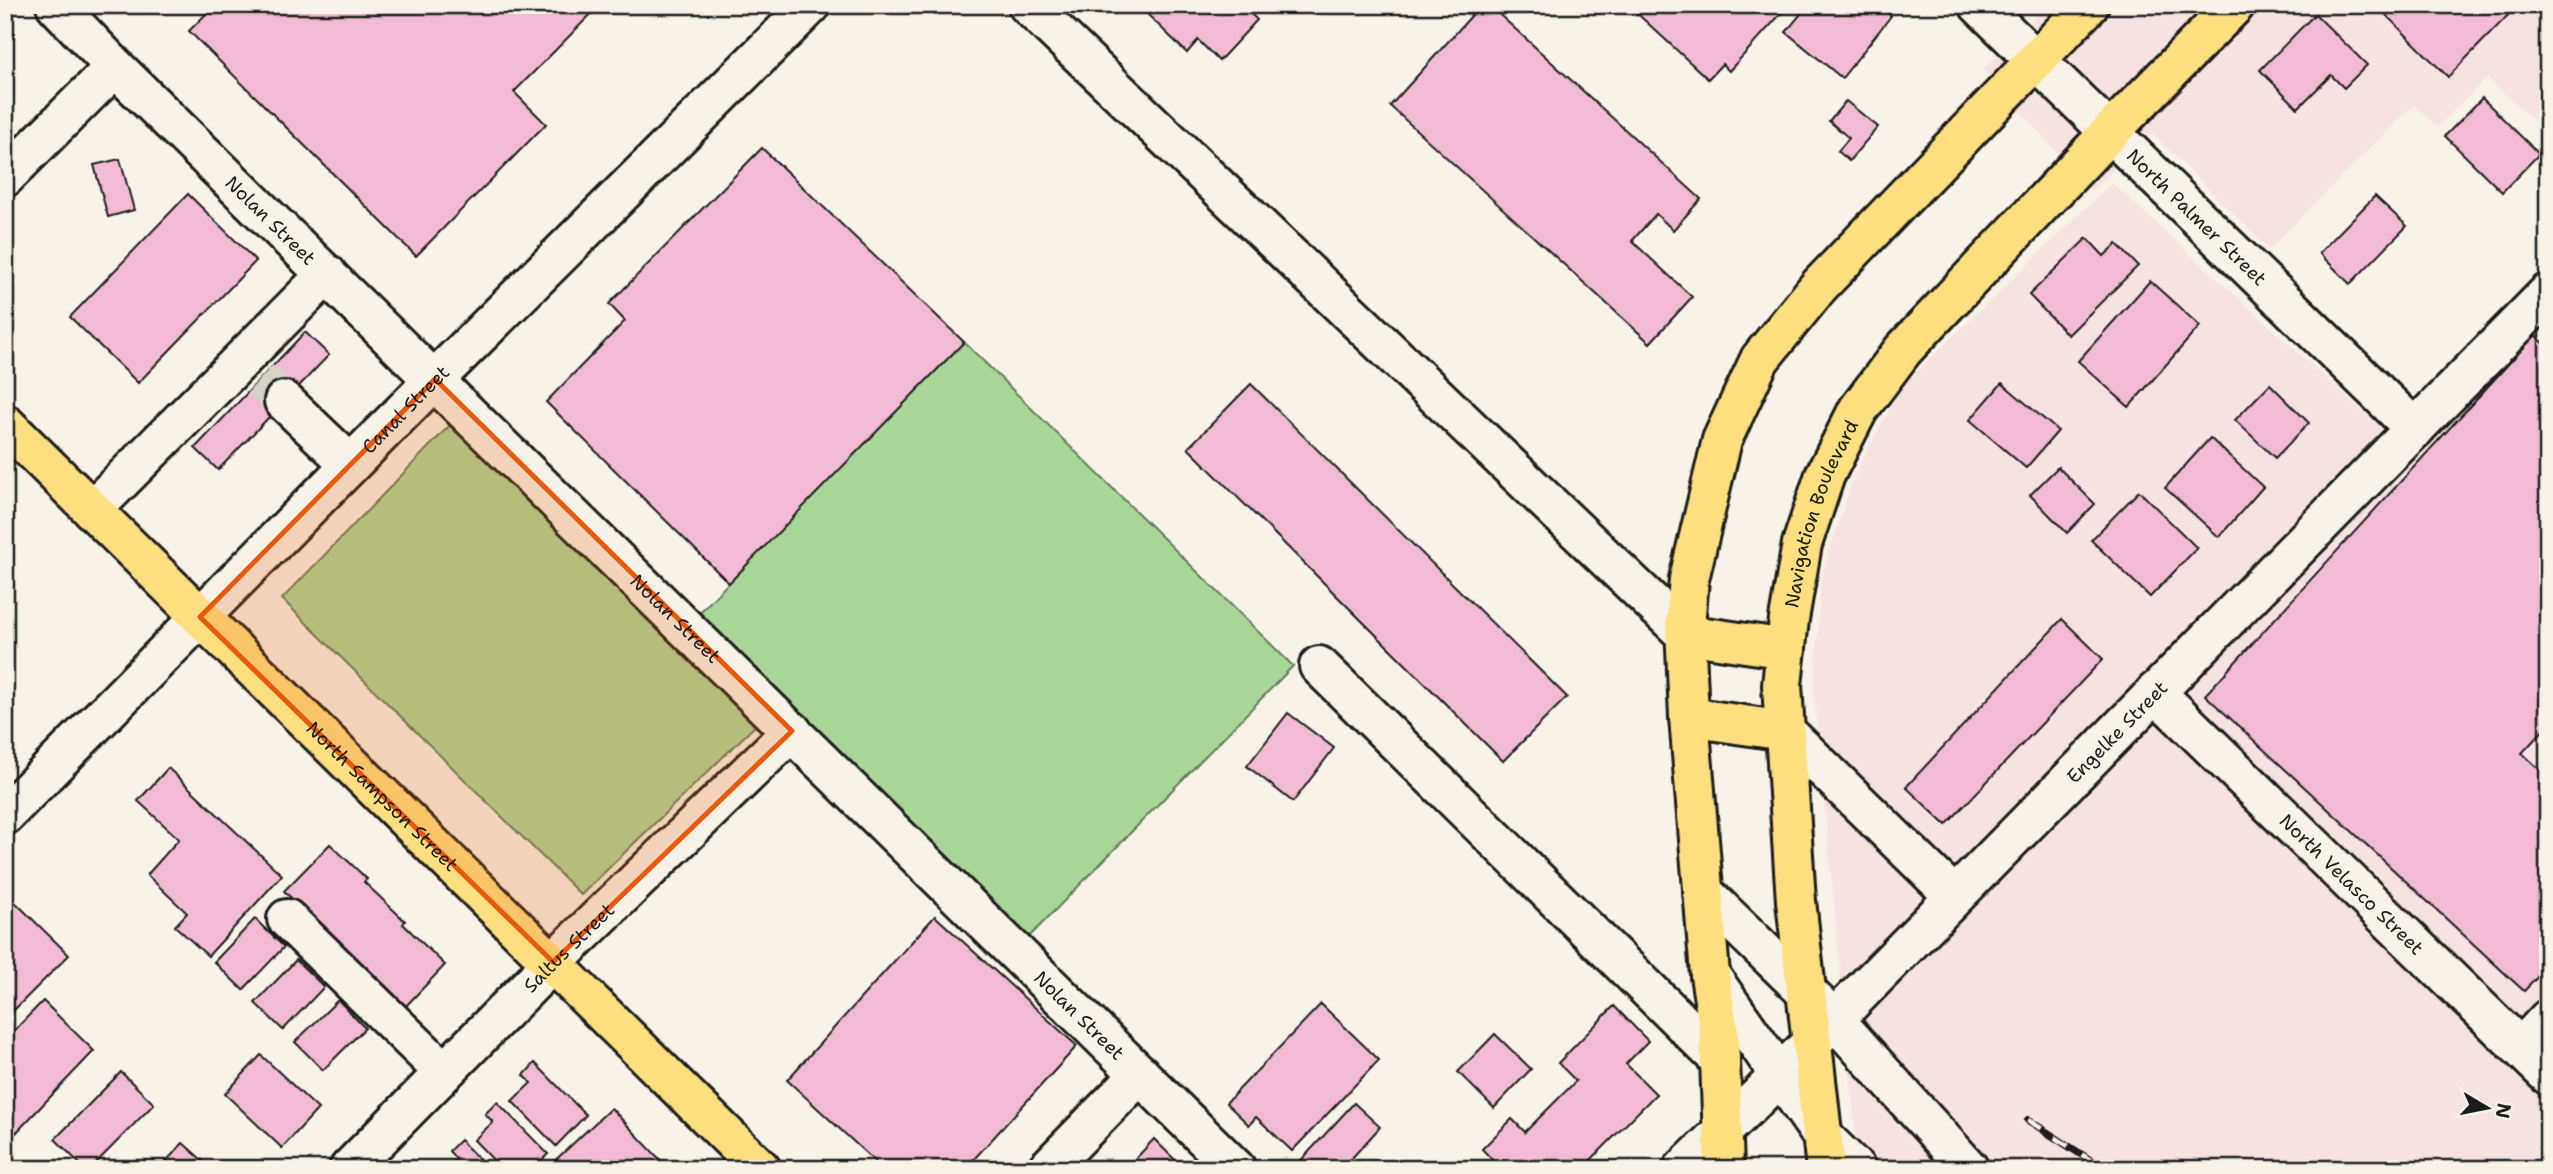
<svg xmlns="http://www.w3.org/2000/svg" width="2553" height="1174" font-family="'Shantell Sans',sans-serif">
<rect width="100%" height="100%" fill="#f7f3e8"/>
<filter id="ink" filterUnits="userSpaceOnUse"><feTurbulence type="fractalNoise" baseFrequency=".0143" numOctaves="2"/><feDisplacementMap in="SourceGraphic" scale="14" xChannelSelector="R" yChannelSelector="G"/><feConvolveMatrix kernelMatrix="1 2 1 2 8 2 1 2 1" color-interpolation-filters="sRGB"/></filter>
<g filter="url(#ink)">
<g fill="#f6e2e2">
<path d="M2047,5H2548V133L2487,78L2437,127L2414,105L2269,249L2152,133L2092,191L1983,70Z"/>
<path d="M2112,183L2408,453L2548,313V1169H1859L1814,694L1821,578L1855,473L1903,385Z"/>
</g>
<g fill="#a8d797" stroke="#627a5a" stroke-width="2">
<path d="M964,342L1293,666L1027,939L697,615Z"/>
<path d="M454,421L760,721L581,895L282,599Z"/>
</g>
<g fill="#f2bbd3" stroke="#1c1c1c" stroke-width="2">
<path d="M215,5H600L514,92L546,124L416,256L189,31Z"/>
<path d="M1138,5H1242L1257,20L1219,61L1198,40L1187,53Z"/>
<path d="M1481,5H1489L1701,199L1673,230L1656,214L1632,241L1692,297L1650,343L1390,106Z"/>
<path d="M1628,5H1676L1681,10L1686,5H1789L1729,71L1722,64L1708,79Z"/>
<path d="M1808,5H1878L1891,16L1842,78L1786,32Z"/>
<path d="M2376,5H2518L2448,77Z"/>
<path d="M2315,14L2367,65L2344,88L2331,75L2298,108L2260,70Z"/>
<path d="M2482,98L2539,154L2502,192L2445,136Z"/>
<path d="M1846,101L1878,127L1849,161L1838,151L1849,138L1829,121Z"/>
<path d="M762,148L964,342L729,583L546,402L625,321L609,304Z"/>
<path d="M120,159L134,210L108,217L94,165Z"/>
<path d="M188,194L256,261L138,383L70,317Z"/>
<path d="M2375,196L2407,226L2350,284L2319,253Z"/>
<path d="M2087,238L2104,256L2117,244L2138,266L2068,335L2029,295Z"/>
<path d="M2150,281L2200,326L2129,407L2078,361Z"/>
<path d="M305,332L329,355L218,470L195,448Z"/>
<path d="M2535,335L2548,347V725L2522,753L2548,777V966L2524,991L2205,695Z"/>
<path d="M2002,383L2058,431L2026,468L1970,420Z"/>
<path d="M1251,384L1567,697L1503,761L1188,448Z"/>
<path d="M2270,384L2309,423L2275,458L2235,420Z"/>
<path d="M2210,438L2263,487L2219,537L2165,488Z"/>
<path d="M2058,467L2095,504L2067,533L2030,495Z"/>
<path d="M2139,491L2197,548L2150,597L2091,540Z"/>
<path d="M2062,619L2103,659L1946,825L1906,787Z"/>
<path d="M1288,713L1334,748L1293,802L1247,766Z"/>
<path d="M168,768L282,875L208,956L175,926L187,913L147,875L179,839L138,801Z"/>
<path d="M330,844L367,879L364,882L405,921L403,924L445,965L404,1008L284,891Z"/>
<path d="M15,902L69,955L5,1019V913Z"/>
<path d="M935,916L1077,1046L965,1169H883L787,1080Z"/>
<path d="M255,919L284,947L243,990L214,962Z"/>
<path d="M296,960L324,987L283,1030L255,1003Z"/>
<path d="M338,1000L365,1028L323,1070L295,1042Z"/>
<path d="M43,1001L94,1051L12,1137L5,1131V1040Z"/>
<path d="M1321,1004L1379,1060L1292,1151L1256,1117L1249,1125L1226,1103Z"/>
<path d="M1614,1006L1648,1041L1626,1064L1656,1094L1582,1169H1501L1482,1149L1512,1119L1525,1132L1576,1081L1558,1063Z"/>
<path d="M1495,1034L1531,1069L1494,1108L1458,1072Z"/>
<path d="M261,1055L318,1109L282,1148L225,1094Z"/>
<path d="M535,1063L586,1115L556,1146L512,1101L531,1083L524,1075Z"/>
<path d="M121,1072L154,1104L90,1169H85L55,1139Z"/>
<path d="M497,1102L548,1154L533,1169H502L474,1140L493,1122L485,1114Z"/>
<path d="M1354,1103L1380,1127L1342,1169H1293Z"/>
<path d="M611,1108L669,1169H546Z"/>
<path d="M1154,1139L1184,1169H1126Z"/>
<path d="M460,1140L489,1169H446L456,1159L449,1151Z"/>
<path d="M183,1143L212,1169H159Z"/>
</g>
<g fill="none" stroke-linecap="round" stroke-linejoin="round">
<path stroke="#d6d3c9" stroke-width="38" stroke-dasharray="38 19" stroke-linecap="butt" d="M260,379L284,401"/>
<g stroke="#1c1c1c" stroke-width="44">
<g id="minor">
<path id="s1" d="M56,5L115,67L1236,1169"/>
<path d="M1028,5L1685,634"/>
<path id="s2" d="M1979,5L2415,429"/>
<path d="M5,177L115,67"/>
<path d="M284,401L350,464"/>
<path d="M92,510L327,274"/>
<path d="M1319,666L1720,1060"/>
<path id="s3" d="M2155,692L2548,1075"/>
<path d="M1785,731L1954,896"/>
<path id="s4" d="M5,815L435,379L811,5"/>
<path d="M1703,892L1833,1018L1969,1169"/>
<path d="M287,919L444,1072"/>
<path d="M1710,975L1822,1136L1856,1169"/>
<path d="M2521,1048L2548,1019"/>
<path id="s5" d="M349,1169L553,962L792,731"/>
<path d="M1047,1169L1140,1074"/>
<path id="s6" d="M1683,1169L1758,1097L2548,293"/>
</g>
</g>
<g stroke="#1c1c1c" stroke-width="44">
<g id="major">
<path id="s7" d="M5,424L761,1169"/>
<path d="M1685,634L1786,649"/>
<path d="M1689,717L1785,731"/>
<path d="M1724,1169L1719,1032L1710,975L1689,717L1685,625L1689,579L1722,440L1760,359L1819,286L2089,5"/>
<path id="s8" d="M1826,1169L1796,901L1782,685L1789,619L1802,544L1825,475L1858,410L1903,350L2110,132L2235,5"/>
</g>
</g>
<use href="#minor" stroke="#f7f3e8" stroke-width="38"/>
<use href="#major" stroke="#ffdf80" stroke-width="38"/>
<g stroke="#1c1c1c" stroke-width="8">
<path id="rail" d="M2028,1120L2104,1169"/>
</g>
<use href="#rail" stroke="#f7f3e8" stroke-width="5" stroke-dasharray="16" stroke-linecap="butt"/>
</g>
</g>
<path fill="#e8590c" fill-opacity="0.2" stroke="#e8590c" stroke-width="5" stroke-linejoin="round" d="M435,379L792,731L553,962L200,617Z"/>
<g text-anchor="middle" stroke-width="6" stroke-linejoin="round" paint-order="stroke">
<g font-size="19" fill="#1c1c1c" stroke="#f7f3e8">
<text dy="7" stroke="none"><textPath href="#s2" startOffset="304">North Palmer Street</textPath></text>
<text dy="7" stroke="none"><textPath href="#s1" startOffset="304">Nolan Street</textPath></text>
<text dy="7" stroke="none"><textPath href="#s4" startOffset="570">Canal Street</textPath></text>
<text dy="7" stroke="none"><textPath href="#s8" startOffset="663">Navigation Boulevard</textPath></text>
<text dy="7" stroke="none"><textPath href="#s1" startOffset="872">Nolan Street</textPath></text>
<text dy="7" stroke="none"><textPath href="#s6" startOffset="616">Engelke Street</textPath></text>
<text dy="7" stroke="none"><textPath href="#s7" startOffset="530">North Sampson Street</textPath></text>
<text dy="7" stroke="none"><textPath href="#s3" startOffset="275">North Velasco Street</textPath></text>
<text dy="7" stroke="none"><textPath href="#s5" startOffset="312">Saltus Street</textPath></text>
<text dy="7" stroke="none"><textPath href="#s1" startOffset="1438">Nolan Street</textPath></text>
</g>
</g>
<rect width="2553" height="1174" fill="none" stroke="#f7f3e8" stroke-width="28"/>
<rect x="14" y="14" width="2525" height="1146" fill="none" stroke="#1c1c1c" stroke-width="2.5" filter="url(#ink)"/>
<g transform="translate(2487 1108) rotate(100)" stroke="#f7f3e8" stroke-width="5" paint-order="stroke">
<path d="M0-5L12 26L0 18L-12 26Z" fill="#1c1c1c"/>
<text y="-10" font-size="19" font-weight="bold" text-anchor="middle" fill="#1c1c1c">N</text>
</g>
</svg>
